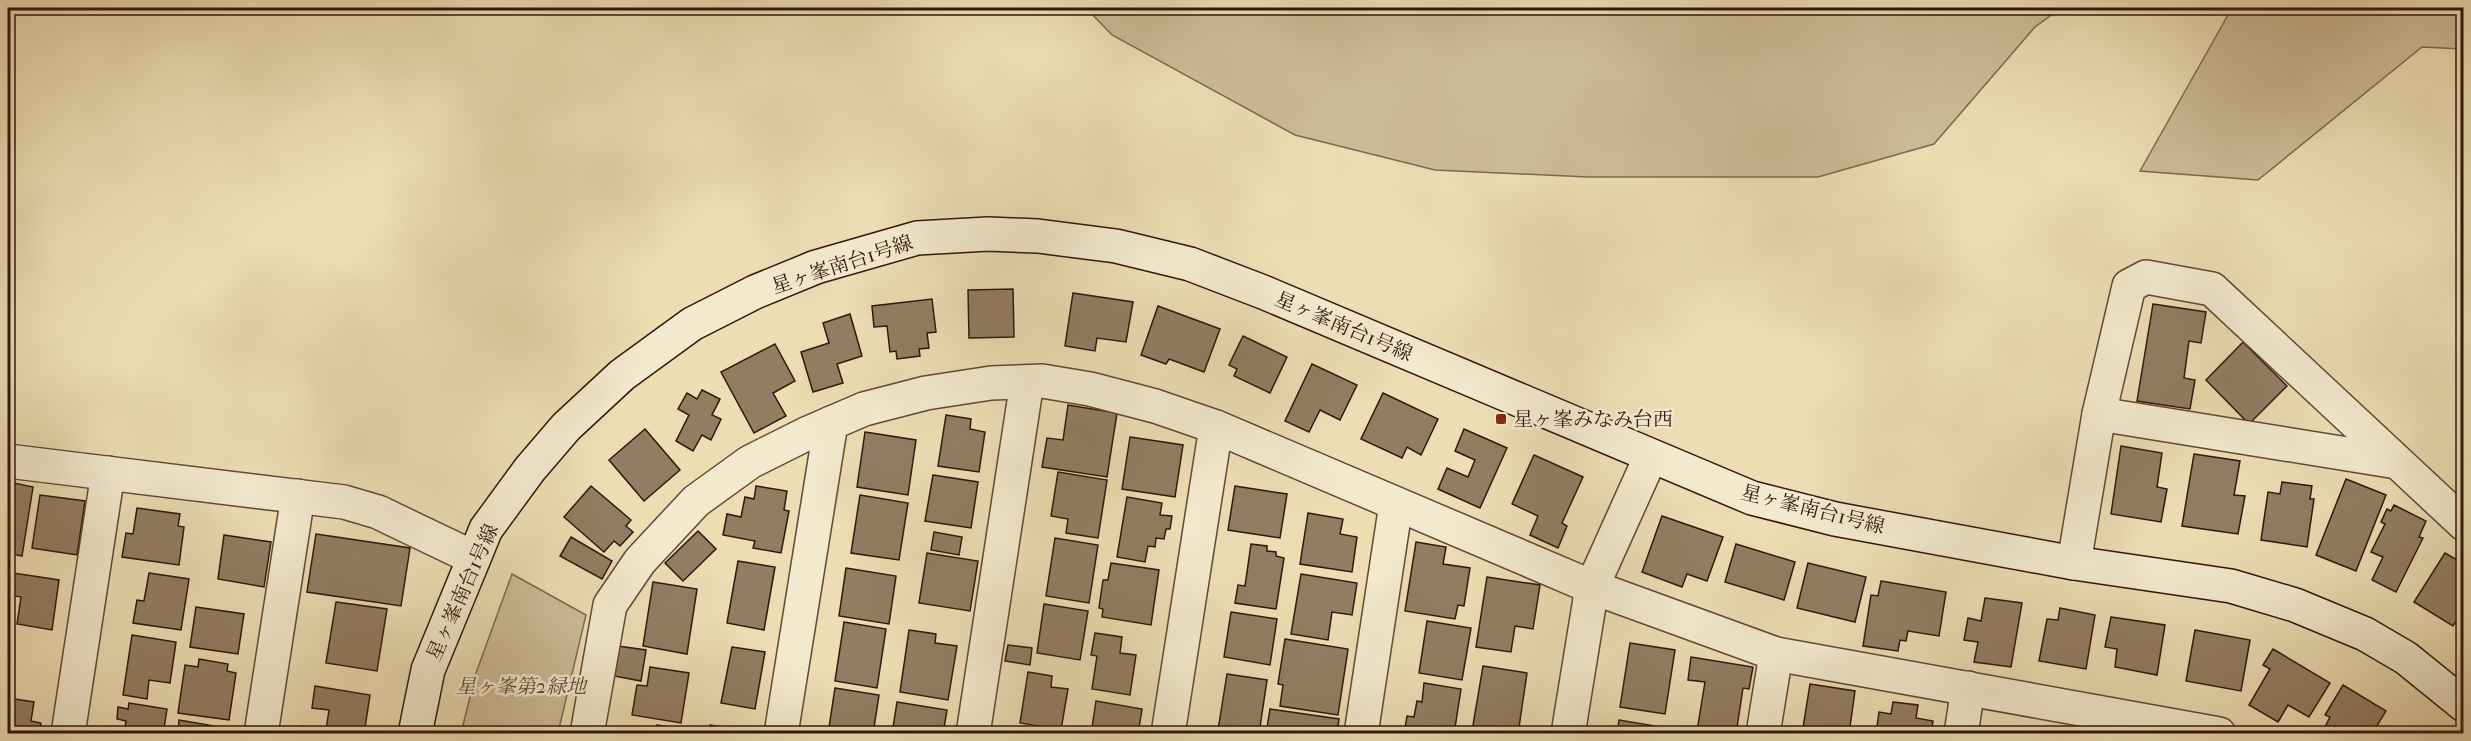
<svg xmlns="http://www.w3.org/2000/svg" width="2471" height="741" font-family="'IM FELL French Canon','Noto Serif JP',serif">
<rect width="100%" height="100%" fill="#ecddb3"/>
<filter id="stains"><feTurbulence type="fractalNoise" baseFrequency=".00333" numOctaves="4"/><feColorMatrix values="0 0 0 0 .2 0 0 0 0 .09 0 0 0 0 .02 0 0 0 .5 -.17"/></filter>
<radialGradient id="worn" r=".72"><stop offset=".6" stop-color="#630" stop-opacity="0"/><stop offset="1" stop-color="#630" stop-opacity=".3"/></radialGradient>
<g fill="#ccbb97" stroke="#7e6852" stroke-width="1.5">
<path d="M1086,8H2061L2035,27L1934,144L1818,177H1588L1435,170L1295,135L1112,35Z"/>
<path d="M2232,8H2463V49L2422,47L2258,180L2140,171Z"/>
<path d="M512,574L586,615L558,733H461L476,673Z"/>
</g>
<g fill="#927d63" stroke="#30160c" stroke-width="1.5">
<path d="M1013,289L1014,337L969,338L968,290Z"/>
<path d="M1073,293L1133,302L1126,342L1097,338L1095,351L1065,346Z"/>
<path d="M932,299L936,332L927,333L929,348L919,349L920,356L897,359L896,351L890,352L887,326L874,327L872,306Z"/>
<path d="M2153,304L2206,312L2201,343L2189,341L2184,378L2195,380L2190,409L2137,401Z"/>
<path d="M1158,306L1220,329L1204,372L1169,359L1166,364L1141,355Z"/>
<path d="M850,314L862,356L837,364L843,383L813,392L801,352L829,343L823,323Z"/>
<path d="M1243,336L1287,357L1270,393L1234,376L1237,369L1229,365Z"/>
<path d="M2243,342L2287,386L2249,424L2206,380Z"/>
<path d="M775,344L795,381L773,393L786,416L754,433L721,372Z"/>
<path d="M1312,364L1357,385L1340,420L1320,410L1309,432L1285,421Z"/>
<path d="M702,390L720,399L712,415L721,419L711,440L702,435L693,451L676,441L689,415L678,409L687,393L697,399Z"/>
<path d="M1383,393L1438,419L1421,455L1407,447L1402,458L1361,439Z"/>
<path d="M1068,405L1117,413L1107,477L1042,467L1047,438L1063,440Z"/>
<path d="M946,415L971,419L970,429L985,432L979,472L938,466Z"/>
<path d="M645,429L680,470L644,501L609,460Z"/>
<path d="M1464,429L1507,448L1480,508L1438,489L1447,468L1468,477L1475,460L1455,451Z"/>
<path d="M865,432L916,440L908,495L857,487Z"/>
<path d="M1130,437L1183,445L1175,497L1122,489Z"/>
<path d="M2121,446L2162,453L2157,487L2167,489L2161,522L2111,514Z"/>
<path d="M2194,454L2240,461L2234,495L2245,496L2238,534L2182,526Z"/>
<path d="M1534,455L1583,477L1562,523L1567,526L1558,548L1530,535L1538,516L1512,504Z"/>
<path d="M1058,472L1107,480L1098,538L1066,533L1068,519L1051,516Z"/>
<path d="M933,475L978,482L971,528L925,521Z"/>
<path d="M2346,479L2386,495L2356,571L2316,555Z"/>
<path d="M2282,482L2312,486L2310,499H2314L2307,547L2261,540L2268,492L2280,494Z"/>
<path d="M14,483L33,487L22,556L8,553V526Z"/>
<path d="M591,486L631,520L626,526L633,532L620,546L614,541L604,552L564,517Z"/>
<path d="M756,486L787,491L784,510L789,511L781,553L753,548L755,541L723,535L727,514L741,517L745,497L754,499Z"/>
<path d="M1235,486L1287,494L1280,538L1228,530Z"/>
<path d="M40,495L85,501L77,555L32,548Z"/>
<path d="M860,495L908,503L899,560L851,553Z"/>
<path d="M1127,497L1162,503L1160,515L1172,516L1170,529H1166L1164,539L1156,538L1155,547L1148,546L1145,562L1117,557Z"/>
<path d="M2394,505L2426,521L2419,537L2423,538L2396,592L2372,580L2383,557L2371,552L2385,524L2381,522L2387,509L2391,511Z"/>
<path d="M137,508L180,514L178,526L184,527L179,565L122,557L126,533L133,534Z"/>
<path d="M1308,513L1343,519L1340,534L1357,537L1352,572L1300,564Z"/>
<path d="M1662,516L1723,537L1707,581L1687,574L1682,587L1642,572Z"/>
<path d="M698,531L716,549L683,581L665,563Z"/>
<path d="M934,532L962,537L959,555L931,550Z"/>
<path d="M316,534L410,548L401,606L307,592Z"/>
<path d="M224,535L271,542L264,587L218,579Z"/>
<path d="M571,537L612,561L602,579L560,556Z"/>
<path d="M1055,538L1098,545L1089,603L1046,596Z"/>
<path d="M1416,542L1446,547L1443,564L1470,568L1464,606L1458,605L1455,619L1405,611Z"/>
<path d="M1251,544L1267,546V551L1276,552V556L1284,558L1276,609L1235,603L1238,585L1245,586Z"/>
<path d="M1736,544L1795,562L1784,600L1725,582Z"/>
<path d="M927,553L978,561L970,611L919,603Z"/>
<path d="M2445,553L2464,564V609L2453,626L2414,602Z"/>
<path d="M738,561L775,567L764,630L727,623Z"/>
<path d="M1111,563L1159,570L1151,625L1102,617L1103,609L1099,608L1103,580H1108Z"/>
<path d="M1808,563L1866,577L1855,622L1797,608Z"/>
<path d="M846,568L896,576L889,624L839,616Z"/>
<path d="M13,573L59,580L52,630L17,624L21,597L9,595Z"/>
<path d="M149,573L189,579L181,630L133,623L137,600L144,601Z"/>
<path d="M1301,574L1357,583L1352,615L1332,612L1328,640L1291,634Z"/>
<path d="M1487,577L1540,585L1533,629L1515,626L1511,652L1476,647Z"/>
<path d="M1881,581L1946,592L1939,636L1908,631L1906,641L1900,640L1898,651L1863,646L1871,595L1878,596Z"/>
<path d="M653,582L697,589L687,654L643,646Z"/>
<path d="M1985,598L2022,603L2011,667L1974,662L1978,642L1964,640L1968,618L1981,621Z"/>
<path d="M336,602L387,609L377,671L326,663Z"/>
<path d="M1044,604L1088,611L1080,660L1037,653Z"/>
<path d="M196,607L244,614L238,654L190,647Z"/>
<path d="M2060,608L2095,615L2086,669L2039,661L2047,619L2058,620Z"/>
<path d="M1231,612L1277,619L1270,665L1224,657Z"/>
<path d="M2111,617L2165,625L2157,675L2115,667L2117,649L2105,647Z"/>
<path d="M1427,621L1471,628L1462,680L1419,673Z"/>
<path d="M844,622L886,629L877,688L835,681Z"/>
<path d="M909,630L936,634L935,643L957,646L948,700L900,692Z"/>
<path d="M2195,630L2250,640L2241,691L2186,681Z"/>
<path d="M1095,633L1122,637L1120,653L1136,655L1130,695L1092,689L1097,656L1091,655Z"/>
<path d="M132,635L176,642L170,683L149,680L147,699L123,695Z"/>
<path d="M1285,639L1348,649L1338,715L1280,706L1283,685L1278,684Z"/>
<path d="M1630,643L1675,650L1665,714L1620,707Z"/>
<path d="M1008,645L1032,648L1030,665L1005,661Z"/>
<path d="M618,646L646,650L641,681L614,676Z"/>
<path d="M732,647L765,652L755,709L721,703Z"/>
<path d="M2273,649L2330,683L2309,717L2288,705L2278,722L2249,705L2270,669L2263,665Z"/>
<path d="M1691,657L1753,667L1749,689L1743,688L1736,734L1697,731L1705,682L1688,680Z"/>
<path d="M199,659L228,664L227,671L236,673L229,720L178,713L185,665L198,667Z"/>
<path d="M1483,666L1527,673L1518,734L1472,731Z"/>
<path d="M650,667L689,673L681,723L632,715L637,685L647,686Z"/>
<path d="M1028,672L1052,676L1051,687L1068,689L1061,730L1020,723Z"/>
<path d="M1227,674L1267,680L1259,734L1218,730Z"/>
<path d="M1424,683L1461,689L1454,734H1404L1407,716L1414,717L1417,701L1422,702Z"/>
<path d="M1810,684L1855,691L1849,734H1802Z"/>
<path d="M2343,685L2386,711L2372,734L2322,733L2330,717L2325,715Z"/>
<path d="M315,686L370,695L364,734H298L300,726L326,730L329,710L312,708Z"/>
<path d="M835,688L879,695L873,734H828Z"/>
<path d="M8,698L34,702L31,721L41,723L40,734H8Z"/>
<path d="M1096,701L1142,709L1138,734H1091Z"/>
<path d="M897,702L947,710L943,734H892Z"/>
<path d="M1893,702L1918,705L1916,718L1933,721L1931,734H1876L1879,712L1891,714Z"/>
<path d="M129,703L167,709L163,734H124L126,721L117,719L118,707L128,709Z"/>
<path d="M1270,709L1339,719L1337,734H1266Z"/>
<path d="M179,720L226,728L225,734H178Z"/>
<path d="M1619,720L1667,728L1666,734H1617Z"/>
<path d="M657,725L683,729L682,734H656Z"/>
<path d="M710,725L755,733V734H708Z"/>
<path d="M1999,727L2030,732V734H1998Z"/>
<path d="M2080,729L2106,734H2079Z"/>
</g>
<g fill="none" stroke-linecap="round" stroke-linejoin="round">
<g stroke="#5f4836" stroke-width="36">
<g id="street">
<path d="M2099,414L2397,462"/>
<path d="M8,461L344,502L378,512L474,558"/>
<path d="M2074,563L2099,414L2129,286L2146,277L2212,289L2464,524"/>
<path d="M68,734L108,473"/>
<path d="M261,734L298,496"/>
<path d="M587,734L610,605L640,561L696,501L750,462L806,434L864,409L926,393L991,383L1042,381L1090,389L1155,406L1216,427L1592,587L1776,654L2219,734"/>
<path d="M781,734L831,423"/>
<path d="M973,734L1027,382"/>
<path d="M1168,734L1216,427"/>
<path d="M1361,734L1396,504"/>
<path d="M1568,734L1592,587L1651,456"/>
<path d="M1763,734L1776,654"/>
<path d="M1961,734L1968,688"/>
</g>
</g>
<g stroke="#30160c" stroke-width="36">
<path id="secondary" d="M415,734L428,670L486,529L530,469L566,427L622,375L692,324L755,292L816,267L917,238L988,234L1038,236L1116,246L1190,264L1263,292L1752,498L1835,519L2074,563L2231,586L2295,605L2365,634L2406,658L2464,705"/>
</g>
<use href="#street" stroke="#f3e9ce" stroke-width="33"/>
<use href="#secondary" stroke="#f3e9ce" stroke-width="33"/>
</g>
<rect fill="#8f2418" stroke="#f3e9ce" stroke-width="2" x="1495" y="413" width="12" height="12" rx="3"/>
<g text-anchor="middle" stroke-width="5" stroke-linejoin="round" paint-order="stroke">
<g font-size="20" fill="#30160c" stroke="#f3e9ce">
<text transform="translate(842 264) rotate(-18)" y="7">星ヶ峯南台1号線</text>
<text transform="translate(1344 326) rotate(23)" y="7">星ヶ峯南台1号線</text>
<text transform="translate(1813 509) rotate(14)" y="7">星ヶ峯南台1号線</text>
<text transform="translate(462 592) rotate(-66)" y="7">星ヶ峯南台1号線</text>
</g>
<g font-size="20" fill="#30160c" stroke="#f3e9ce" text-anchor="start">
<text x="1513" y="426">星ヶ峯みなみ台西</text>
</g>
<g font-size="20" font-style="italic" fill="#5f4836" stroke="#f3e9ce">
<text x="521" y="693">星ヶ峯第2緑地</text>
</g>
</g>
<rect width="2471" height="741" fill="none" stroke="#ecddb3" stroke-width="30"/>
<rect x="9" y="9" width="2453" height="723" fill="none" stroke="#30160c" stroke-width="3"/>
<rect x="15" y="15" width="2441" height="711" fill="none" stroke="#30160c" stroke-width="1.5"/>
<rect width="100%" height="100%" filter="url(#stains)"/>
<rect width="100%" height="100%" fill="url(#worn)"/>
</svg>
